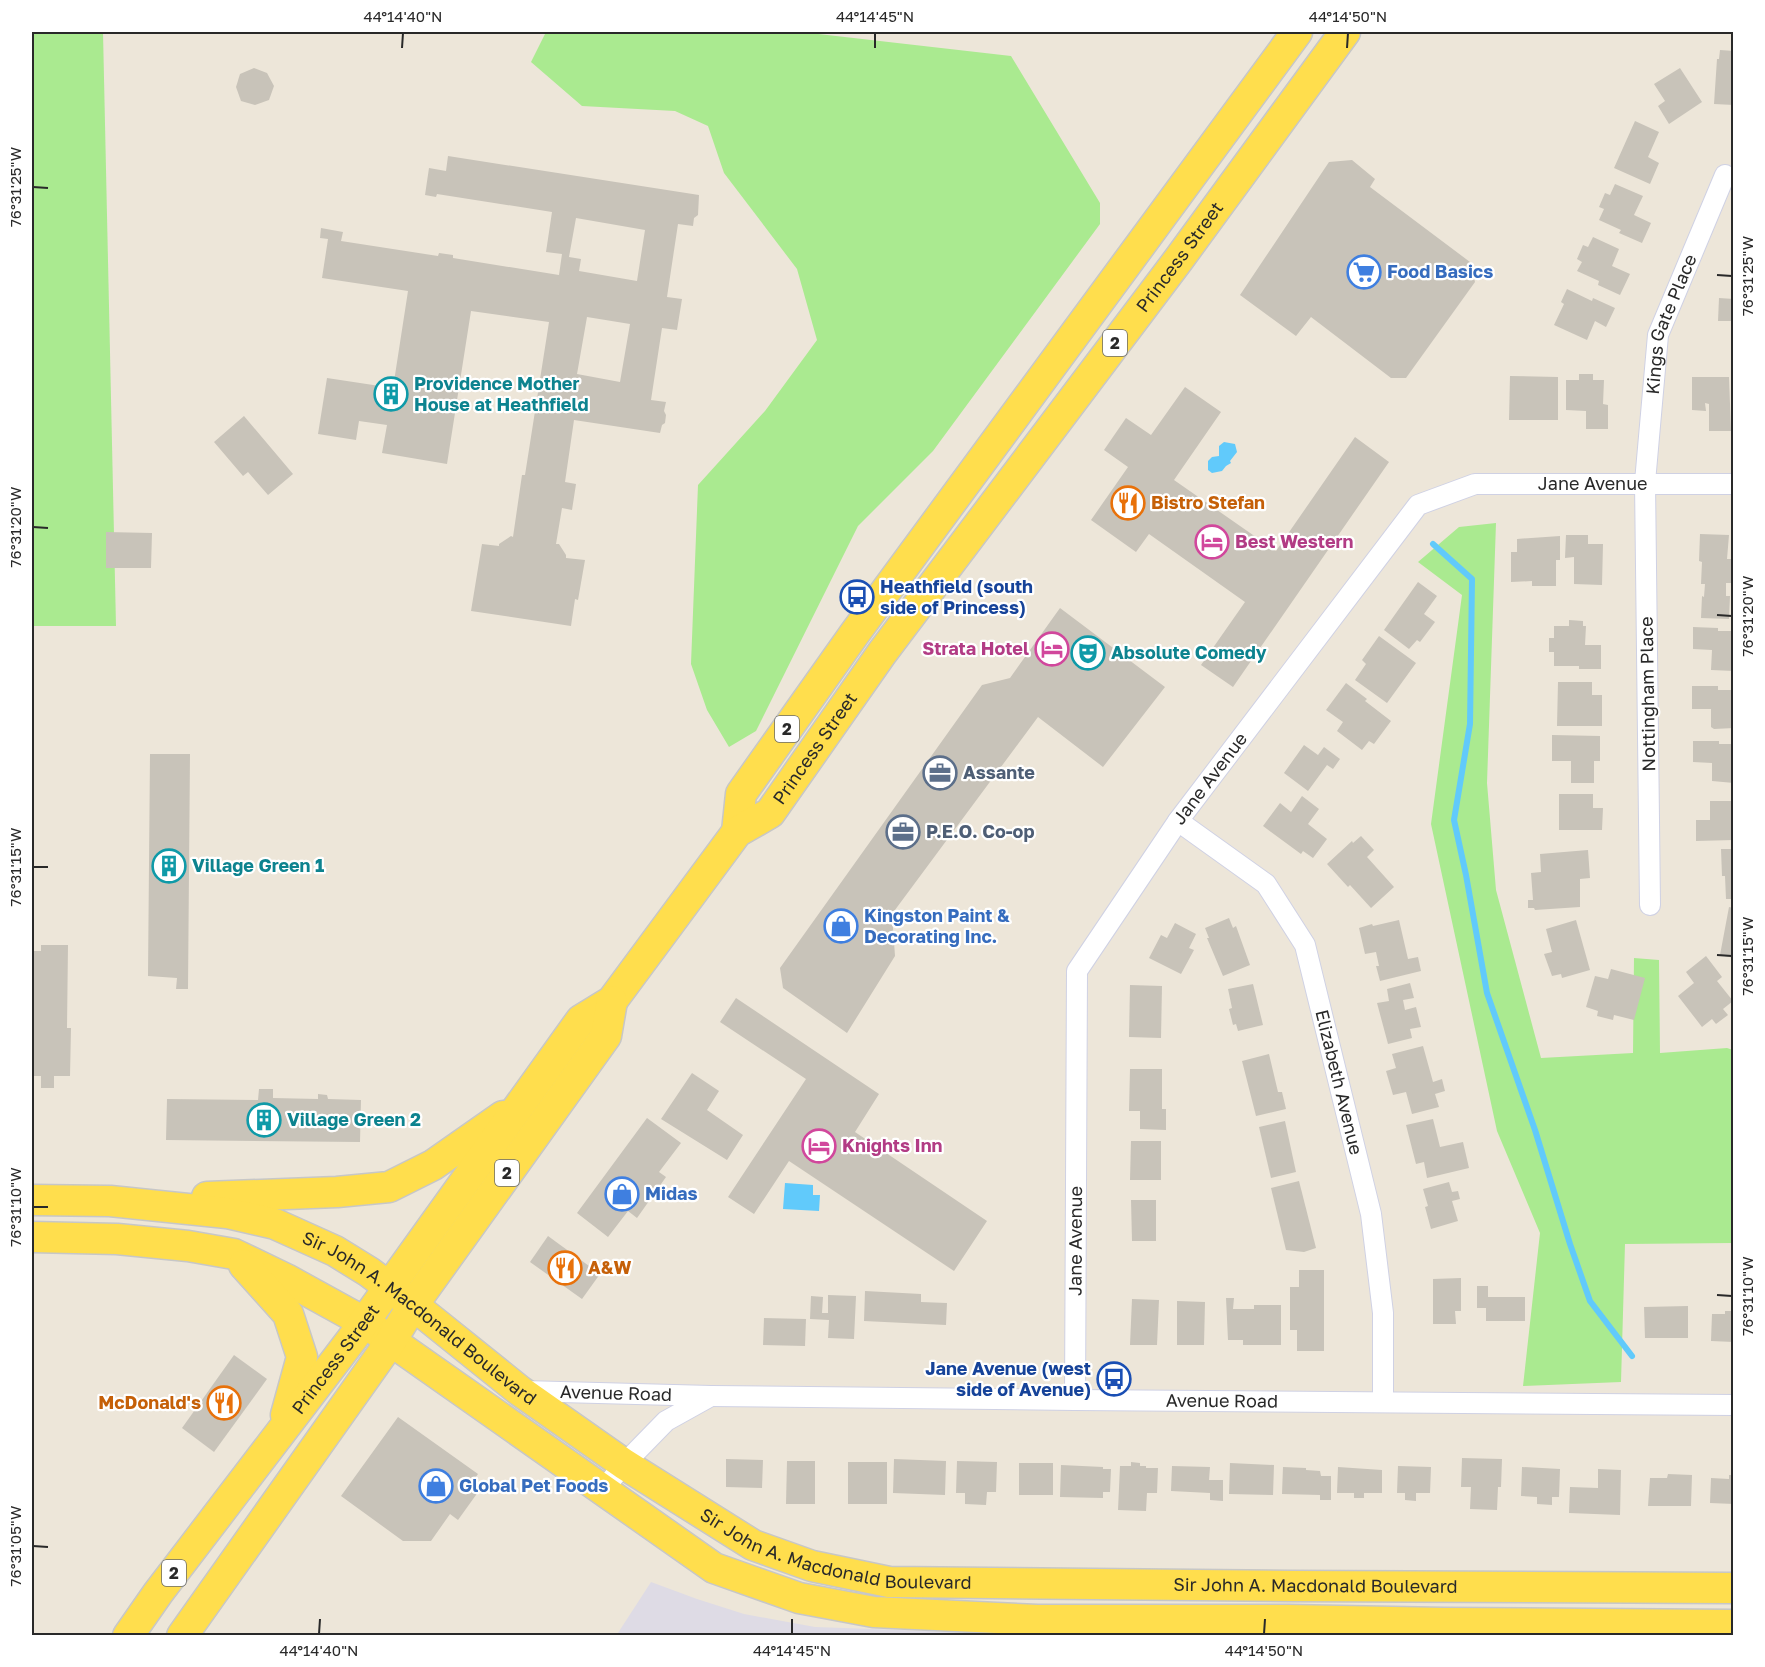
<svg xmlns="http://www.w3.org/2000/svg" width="1765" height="1667" font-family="'Golos Text',sans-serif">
<rect width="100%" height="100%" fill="#ede6d9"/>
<path fill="#dedbe5" d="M651,1582L697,1599L744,1614L815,1627L957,1632L1445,1635L616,1636Z"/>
<g fill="#aaea90">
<path d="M32,32H103L116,626H32Z"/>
<path d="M546,32H801L1011,56L1100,203V224L933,451L858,526L756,731L729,747L707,710L691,664L698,485L765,411L817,340L797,269L724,173L708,126L675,111L582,106L531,62Z"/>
<path d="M1496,523L1487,783L1496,890L1541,1058L1633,1053L1634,958L1659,960L1660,1053L1727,1048L1733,1050V1243L1625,1244L1621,1382L1523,1386L1540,1233L1497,1131L1431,824L1462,595L1418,562L1459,527Z"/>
</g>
<g fill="#61cafb">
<path d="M1224,442L1235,444L1237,452L1230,461L1231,463L1226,466L1222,471L1212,473L1208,470V461L1212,457L1219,456V446Z"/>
<path d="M785,1183L813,1185V1195H820L819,1211L783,1209Z"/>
</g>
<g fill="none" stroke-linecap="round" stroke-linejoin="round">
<path stroke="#61cafb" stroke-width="6" d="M1433,544L1472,579L1470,724L1454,820L1466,875L1487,993L1535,1130L1570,1244L1590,1301L1632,1356"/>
</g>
<g fill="#c8c3b9" fill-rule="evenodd">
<path d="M1720,50L1734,51V105L1714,104L1717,59H1719Z"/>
<path d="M254,68L267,73L274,86L269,100L255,105L241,101L236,87L240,74Z"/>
<path d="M1680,68L1702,102L1669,124L1658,106L1665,101L1654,84Z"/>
<path d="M1635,121L1659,132L1648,157L1659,163L1650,184L1614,168Z"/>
<path d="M448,156L699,195L698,215L694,218L693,226L678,224L667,297L682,299L677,330L662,328L651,400L666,402L664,411L666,415L665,423L662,425L660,433L574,420L565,482L576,484L572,510L562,508L556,544H559L566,555V558L585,560L578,600L575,599L571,626L471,611L482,544L499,546V544L511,536L513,537L522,475H525L549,322L471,311L447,464L382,453L387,425L359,421L356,440L318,434L327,378L393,388L408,291L322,278L328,239L320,238L321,228L343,232L341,241L438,256L439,253L453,255V258L559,275L562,254L546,252L552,212L437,194L436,197L425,195L429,168L446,171ZM576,218L645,230L637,281L579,271L581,259L569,257ZM587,317L630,324L620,382L577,374Z"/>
<path d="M1352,160L1375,179L1370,187L1470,262L1475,282L1406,378H1391L1311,317L1296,336L1240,295L1329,162Z"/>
<path d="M1615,184L1643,196L1634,215L1651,223L1642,243L1619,233L1621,230L1599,220L1604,209L1599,207L1605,193L1610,195Z"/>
<path d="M1593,237L1619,249L1612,266L1630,274L1620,295L1598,285L1599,281L1577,271L1582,262L1577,259L1583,245L1588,247Z"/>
<path d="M1567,289L1592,301L1593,298L1615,308L1606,327L1595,321L1587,340L1554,325L1564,304L1561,302Z"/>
<path d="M1719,298L1734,299V321H1718Z"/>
<path d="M1579,374H1593V380H1604L1603,404L1608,405V429H1586V411L1566,410V380H1579Z"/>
<path d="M1510,376L1558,377V420H1509Z"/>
<path d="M1692,377H1729L1731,431H1709V404L1705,403L1706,411L1692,410Z"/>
<path d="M1185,387L1221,412L1174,480L1276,551L1355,437L1389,462L1233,687L1201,665L1245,602L1149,534L1136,552L1091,520L1128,467L1104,450L1126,418L1151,435Z"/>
<path d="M244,416L293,474L268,495L248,472L243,476L214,442Z"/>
<path d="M106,532L152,533L151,568H106Z"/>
<path d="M1700,534L1729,535L1727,559H1732L1731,583H1726V596H1730L1729,619L1701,618L1702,596L1704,597L1705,584H1701L1702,562L1699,561Z"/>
<path d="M1566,535H1588V544H1603L1602,585L1574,584V557L1565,558Z"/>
<path d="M1560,536V560H1556V586H1532V581L1511,582V552H1517V539Z"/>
<path d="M1418,582L1437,596L1424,614L1435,622L1420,642L1417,640L1409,649L1384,630Z"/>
<path d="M1060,608L1165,687L1103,767L1038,717L892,914L895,956L847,1033L783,988L780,968L982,685L1010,678Z"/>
<path d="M1569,620L1583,621V626H1586L1585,645H1601V669H1579V666H1554V652H1549V638H1554V626H1569Z"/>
<path d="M1693,627L1718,628V631H1734V671L1711,670L1712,650L1693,649Z"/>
<path d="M1379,636L1416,663L1387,703L1355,680L1366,664L1362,660Z"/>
<path d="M1558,682H1592V695H1602V726H1557Z"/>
<path d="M1346,683L1367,699L1365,701L1391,721L1374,744L1369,741L1362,750L1337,731L1343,722L1326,710Z"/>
<path d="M1692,686H1718V690H1734V728L1714,729L1711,727V709H1692Z"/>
<path d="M1552,735L1600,736V761H1594V783H1571V761H1552Z"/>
<path d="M1693,741H1719V744H1734V783L1712,781V763L1693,762Z"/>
<path d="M1304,745L1318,755L1324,747L1340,759L1333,769L1327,765L1308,791L1284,773Z"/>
<path d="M150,754H190L188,989H176L177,978L148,976Z"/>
<path d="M1559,794H1593V808H1603L1602,830H1559Z"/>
<path d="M1302,796L1319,809L1308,824L1327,839L1313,858L1303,851L1301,854L1263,826L1280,803L1291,812Z"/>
<path d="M1710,801H1734V840L1696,841V820H1710Z"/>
<path d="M1361,836L1374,850L1367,857L1394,887L1371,908L1350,885L1348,887L1327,864L1352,841L1353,843Z"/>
<path d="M1721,849H1734V899H1726L1725,876H1722Z"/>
<path d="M1588,850L1590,878L1580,879V907L1535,910L1534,908H1528V900H1533L1531,873L1541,872L1540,854Z"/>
<path d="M1729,907L1734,908V958L1720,955Z"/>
<path d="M1229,918L1233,928L1236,926L1250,965L1223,976L1207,938H1209L1205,928Z"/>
<path d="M1399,920L1408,959L1418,957L1421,971L1380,981L1376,966H1379L1376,952L1365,954L1359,928L1372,924L1373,926Z"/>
<path d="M1576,920L1590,970L1562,978L1561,974L1552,976L1544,954L1552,952L1546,929Z"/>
<path d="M1175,923L1196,934L1189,948L1194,950L1181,974L1149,958L1161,935L1167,938Z"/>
<path d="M41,945H68L67,1028H71L70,1076H54V1088H41V1076H32V951H41Z"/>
<path d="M1706,956L1722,977L1717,981L1733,1001L1723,1009L1728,1015L1716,1024L1712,1019L1702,1027L1678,996L1694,983L1686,972Z"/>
<path d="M1611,969L1645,978L1634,1020L1614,1015L1613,1020L1597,1016L1598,1011L1586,1007L1595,976L1608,979Z"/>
<path d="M1410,983L1414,998L1403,1000L1405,1010L1416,1007L1421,1027L1410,1029L1412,1038L1388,1044L1377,1003L1389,1001L1387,989Z"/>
<path d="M1253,984L1263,1025L1238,1031L1236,1024L1233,1025L1229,1009L1232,1008L1228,989Z"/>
<path d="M1130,985L1162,986L1161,1038L1129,1037Z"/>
<path d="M736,998L879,1094L855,1132L987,1221L954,1271L789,1161L754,1214L728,1197L806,1079L720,1022Z"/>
<path d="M1423,1046L1433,1082L1442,1079L1445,1091L1435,1094L1439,1107L1412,1114L1406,1092L1393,1095L1386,1071L1396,1068L1392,1054Z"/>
<path d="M1269,1054L1278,1092H1282L1286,1109L1256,1116L1242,1061Z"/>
<path d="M1130,1069H1162V1109H1166V1130L1140,1129V1111H1129Z"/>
<path d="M692,1073L719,1091L707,1110L743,1135L727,1160L661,1119Z"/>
<path d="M259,1089H273V1098L318,1099V1094L327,1095L328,1099L361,1100L360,1142L166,1140L167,1099L257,1100H258Z"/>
<path d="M647,1118L681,1143L659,1172L666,1177L637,1218L628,1211L608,1237L577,1213Z"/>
<path d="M1433,1119L1440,1147L1463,1142L1469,1168L1427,1178L1424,1162L1416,1164L1406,1125Z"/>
<path d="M1285,1121L1296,1172L1271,1178L1259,1127Z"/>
<path d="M1131,1141H1161V1180H1130Z"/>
<path d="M1299,1181L1316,1248L1304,1252L1286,1250L1271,1188Z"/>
<path d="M1449,1182L1452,1192L1458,1191L1460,1199L1452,1201L1458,1221L1431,1229L1425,1207L1428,1206L1423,1189Z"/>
<path d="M1131,1200H1156V1241H1132Z"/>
<path d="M548,1236L600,1274L582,1299L530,1262Z"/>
<path d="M1299,1270H1324V1351H1297V1330H1290V1287H1299Z"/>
<path d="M1461,1278V1311H1455L1456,1324H1433V1279Z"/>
<path d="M1477,1286H1488V1297H1525V1321H1486V1308H1477Z"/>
<path d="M865,1291L921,1294V1302L947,1303L946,1325L864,1321Z"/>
<path d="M828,1295L856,1296L854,1339L828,1338L829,1320L810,1319L811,1296L823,1297L822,1313H828Z"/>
<path d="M1226,1298H1234L1233,1309H1254V1305H1281V1345H1243V1340H1228Z"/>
<path d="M1132,1299L1159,1300L1157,1345H1130Z"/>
<path d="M1177,1301L1205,1302L1204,1345H1177Z"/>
<path d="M1688,1306V1338H1645L1644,1307Z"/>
<path d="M1725,1311H1734V1342L1711,1341L1712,1314H1725Z"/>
<path d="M764,1318L806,1319L805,1346L763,1345Z"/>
<path d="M234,1355L267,1379L214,1452L182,1428Z"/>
<path d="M398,1417L478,1474L473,1481L481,1488L458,1520L450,1514L431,1541H403L341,1496Z"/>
<path d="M1462,1458L1502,1459L1501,1487H1498L1497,1510L1470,1509L1471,1487H1461Z"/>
<path d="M726,1459L763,1460L762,1488L726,1487Z"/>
<path d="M894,1459L946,1461L945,1495L893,1493Z"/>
<path d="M787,1461H815V1504H786Z"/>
<path d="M957,1461L997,1462L996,1492H987L986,1505L965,1504V1493H956Z"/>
<rect x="848" y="1462" width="39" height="42"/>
<path d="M1131,1462L1140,1463V1466H1146V1468H1158L1157,1493H1147L1146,1511L1118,1510L1120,1466H1131Z"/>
<rect x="1019" y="1463" width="34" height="32"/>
<path d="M1230,1463L1274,1465L1273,1495L1229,1494Z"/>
<path d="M1061,1465L1103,1467V1469H1111L1110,1492H1103V1498L1060,1497Z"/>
<path d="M1172,1466L1210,1467L1209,1480H1223V1501L1210,1500V1493L1171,1491Z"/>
<path d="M1398,1466L1431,1467L1430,1493H1416V1501L1405,1500V1493H1397Z"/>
<path d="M1283,1467L1306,1468V1470L1320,1471L1321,1476H1331V1500H1320V1495L1282,1494Z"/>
<path d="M1338,1467L1382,1470V1493H1364V1498H1354V1493H1337Z"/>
<path d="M1522,1467L1560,1469L1559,1497H1552V1505L1537,1504V1497L1521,1496Z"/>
<path d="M1598,1469L1621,1470L1620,1515L1569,1513L1570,1487L1598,1488Z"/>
<path d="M1668,1474L1692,1475L1691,1506H1648L1650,1478H1667Z"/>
<path d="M1729,1475H1734V1504L1710,1503L1711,1478L1729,1479Z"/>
</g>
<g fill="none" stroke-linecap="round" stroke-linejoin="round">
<g stroke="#cfd1e4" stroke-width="22">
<g id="street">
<path id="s1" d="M1178,821L1266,884L1305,945L1371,1214L1383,1313V1402"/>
<path id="s2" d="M1650,905L1645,482L1658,335L1725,175"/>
<path id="s3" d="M523,1391L711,1396L1075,1400L1734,1405"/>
<path id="s4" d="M1075,1400L1077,971L1178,821L1418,505L1475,484H1734"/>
<path d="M603,1490L624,1464L666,1421L711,1396"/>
</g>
</g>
<g stroke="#c7c7c7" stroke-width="33">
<g id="primary">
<path d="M737,832L741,794L855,633L1297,32"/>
<path d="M207,1197L337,1192L389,1187L433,1165L503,1116"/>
<path id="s5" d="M32,1200L110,1201L227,1213L275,1224L335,1251L369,1272L413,1305L520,1391L624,1464L753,1545L812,1566L889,1582L1292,1586L1734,1588"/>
<path d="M32,1237L117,1239L188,1246L234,1254L286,1279L364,1322L714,1568L799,1598L874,1612L1037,1620H1288L1444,1623L1734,1625"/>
<path d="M244,1265L288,1314L302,1357L286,1415"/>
<path id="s6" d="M128,1636L158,1593L352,1339L581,1020L612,1001L737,832L770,813L882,653L1179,259L1345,32"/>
<path d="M182,1636L391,1341L413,1305L606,1036L612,1001"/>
</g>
</g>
<use href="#street" stroke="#fff" stroke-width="20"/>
<use href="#primary" stroke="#ffde4d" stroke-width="30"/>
</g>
<path fill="none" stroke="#292929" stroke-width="2" d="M402,48L403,33M875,48V33M1347,48L1348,33M33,187L48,188M1717,275L1732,276M33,527L48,528M1717,615L1732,616M33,867H48M1717,955L1732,956M33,1207H48M1717,1295L1732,1296M33,1546L48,1547M319,1634L320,1619M792,1634V1619M1264,1634L1265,1619"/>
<defs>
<g id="supermarket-ring" transform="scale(1.725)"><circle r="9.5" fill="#fff" stroke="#3f7fe0" stroke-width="1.5"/><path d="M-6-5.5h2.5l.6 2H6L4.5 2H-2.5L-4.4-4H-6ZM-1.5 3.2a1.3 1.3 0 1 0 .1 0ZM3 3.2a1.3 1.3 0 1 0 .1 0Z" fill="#3f7fe0"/></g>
<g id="building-ring" transform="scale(1.725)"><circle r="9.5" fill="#fff" stroke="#0f9aa8" stroke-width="1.5"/><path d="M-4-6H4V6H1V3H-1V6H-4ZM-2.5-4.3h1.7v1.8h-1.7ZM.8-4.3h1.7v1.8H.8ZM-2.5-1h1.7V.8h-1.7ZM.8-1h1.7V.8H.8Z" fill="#0f9aa8"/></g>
<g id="restaurant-ring" transform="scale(1.725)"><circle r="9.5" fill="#fff" stroke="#e8710a" stroke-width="1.5"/><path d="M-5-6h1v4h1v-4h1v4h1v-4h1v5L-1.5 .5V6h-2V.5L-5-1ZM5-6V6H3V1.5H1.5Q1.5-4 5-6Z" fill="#e8710a"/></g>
<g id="hotel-ring" transform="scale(1.725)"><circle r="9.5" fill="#fff" stroke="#d1479c" stroke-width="1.5"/><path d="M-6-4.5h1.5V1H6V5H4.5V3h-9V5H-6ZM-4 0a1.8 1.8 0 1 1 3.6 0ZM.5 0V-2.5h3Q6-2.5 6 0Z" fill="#d1479c"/></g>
<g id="bus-ring" transform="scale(1.725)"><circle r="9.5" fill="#fff" stroke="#1a4fb4" stroke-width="1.5"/><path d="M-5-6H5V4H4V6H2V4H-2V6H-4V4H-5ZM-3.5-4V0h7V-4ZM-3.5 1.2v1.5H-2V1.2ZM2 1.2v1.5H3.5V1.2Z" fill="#1a4fb4"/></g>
<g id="theatre-ring" transform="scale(1.725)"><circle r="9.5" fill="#fff" stroke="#0f9aa8" stroke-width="1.5"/><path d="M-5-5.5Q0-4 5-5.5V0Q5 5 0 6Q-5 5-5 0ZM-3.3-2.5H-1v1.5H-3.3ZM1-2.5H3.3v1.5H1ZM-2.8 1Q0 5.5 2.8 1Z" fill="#0f9aa8"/></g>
<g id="office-ring" transform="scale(1.725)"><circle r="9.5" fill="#fff" stroke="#5c6f8a" stroke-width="1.5"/><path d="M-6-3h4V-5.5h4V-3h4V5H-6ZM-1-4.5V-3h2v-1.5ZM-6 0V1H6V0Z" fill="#5c6f8a"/></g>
<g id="shop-ring" transform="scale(1.725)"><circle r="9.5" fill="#fff" stroke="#3f7fe0" stroke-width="1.5"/><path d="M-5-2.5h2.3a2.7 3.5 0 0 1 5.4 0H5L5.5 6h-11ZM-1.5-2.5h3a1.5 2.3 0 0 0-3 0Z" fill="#3f7fe0"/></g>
</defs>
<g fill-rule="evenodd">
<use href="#supermarket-ring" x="1364" y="272"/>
<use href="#building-ring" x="391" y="394"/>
<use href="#restaurant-ring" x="1128" y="503"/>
<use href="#hotel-ring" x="1212" y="542"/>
<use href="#bus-ring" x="857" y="597"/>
<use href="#hotel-ring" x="1052" y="649"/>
<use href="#theatre-ring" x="1088" y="653"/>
<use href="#office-ring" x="940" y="773"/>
<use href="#office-ring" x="903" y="832"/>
<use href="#building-ring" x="169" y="866"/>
<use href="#shop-ring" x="841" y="926"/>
<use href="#building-ring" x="264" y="1120"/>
<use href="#hotel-ring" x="819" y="1146"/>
<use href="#shop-ring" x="622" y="1194"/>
<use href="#restaurant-ring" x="565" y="1268"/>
<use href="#bus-ring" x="1114" y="1379"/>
<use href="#restaurant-ring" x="224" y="1403"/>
<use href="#shop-ring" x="436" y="1486"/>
</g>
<g text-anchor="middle" stroke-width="4.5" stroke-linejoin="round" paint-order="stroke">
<g fill="#fff" stroke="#696969" stroke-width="1.5">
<rect x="1103" y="330" width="24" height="26" rx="4.5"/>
<rect x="775" y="716" width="24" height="26" rx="4.5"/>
<rect x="495" y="1160" width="24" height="26" rx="4.5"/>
<rect x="162" y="1560" width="24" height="26" rx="4.5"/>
</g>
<g font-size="16" font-weight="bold" fill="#292929">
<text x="1115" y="349">2</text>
<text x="787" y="735">2</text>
<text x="507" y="1179">2</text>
<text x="174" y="1579">2</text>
</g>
<g font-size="18" fill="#292929" stroke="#fff">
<text dy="6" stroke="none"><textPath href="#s6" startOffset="1740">Princess Street</textPath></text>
<text dy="6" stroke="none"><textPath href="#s2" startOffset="584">Kings Gate Place</textPath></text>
<text dy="6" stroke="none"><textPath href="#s4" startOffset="1185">Jane Avenue</textPath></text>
<text transform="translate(1648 694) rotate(-91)" y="6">Nottingham Place</text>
<text dy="6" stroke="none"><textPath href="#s6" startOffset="1128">Princess Street</textPath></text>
<text dy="6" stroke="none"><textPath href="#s4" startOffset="663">Jane Avenue</textPath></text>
<text dy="6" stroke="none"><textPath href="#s1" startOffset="322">Elizabeth Avenue</textPath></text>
<text dy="6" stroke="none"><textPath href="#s4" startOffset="159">Jane Avenue</textPath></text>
<text dy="6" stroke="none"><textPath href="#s5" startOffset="418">Sir John A. Macdonald Boulevard</textPath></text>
<text dy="6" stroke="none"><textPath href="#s6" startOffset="346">Princess Street</textPath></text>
<text dy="6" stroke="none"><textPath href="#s3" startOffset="93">Avenue Road</textPath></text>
<text dy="6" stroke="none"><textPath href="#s3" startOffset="699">Avenue Road</textPath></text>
<text dy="6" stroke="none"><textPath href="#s5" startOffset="904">Sir John A. Macdonald Boulevard</textPath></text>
<text dy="6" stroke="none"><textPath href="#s5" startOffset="1390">Sir John A. Macdonald Boulevard</textPath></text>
</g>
<g font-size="18" font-weight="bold" fill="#366cbe" stroke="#fff" text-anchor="start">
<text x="1387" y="278">Food Basics</text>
<text x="864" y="922">Kingston Paint &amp;<tspan x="864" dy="21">Decorating Inc.</tspan></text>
<text x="645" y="1200">Midas</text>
<text x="459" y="1492">Global Pet Foods</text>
</g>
<g font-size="18" font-weight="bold" fill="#0d838f" stroke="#fff" text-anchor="start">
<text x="414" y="390">Providence Mother<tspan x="414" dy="21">House at Heathfield</tspan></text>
<text x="1111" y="659">Absolute Comedy</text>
<text x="192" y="872">Village Green 1</text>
<text x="287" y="1126">Village Green 2</text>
</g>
<g font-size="18" font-weight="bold" fill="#c56008" stroke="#fff" text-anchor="start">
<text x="1151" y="509">Bistro Stefan</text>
<text x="588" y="1274">A&amp;W</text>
<text x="201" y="1409" text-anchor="end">McDonald's</text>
</g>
<g font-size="18" font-weight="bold" fill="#b23c85" stroke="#fff" text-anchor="start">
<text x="1235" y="548">Best Western</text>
<text x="1029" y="655" text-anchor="end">Strata Hotel</text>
<text x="842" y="1152">Knights Inn</text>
</g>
<g font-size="18" font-weight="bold" fill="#164399" stroke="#fff" text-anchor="start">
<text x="880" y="593">Heathfield (south<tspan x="880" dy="21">side of Princess)</tspan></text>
<text x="1091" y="1375" text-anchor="end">Jane Avenue (west<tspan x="1091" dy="21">side of Avenue)</tspan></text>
</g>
<g font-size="18" font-weight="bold" fill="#4e5e75" stroke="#fff" text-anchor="start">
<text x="963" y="779">Assante</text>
<text x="926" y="838">P.E.O. Co-op</text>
</g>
</g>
<rect width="1765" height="1667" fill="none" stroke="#ffffff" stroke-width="66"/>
<rect x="33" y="33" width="1699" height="1601" fill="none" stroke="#292929" stroke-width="2"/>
<g font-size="15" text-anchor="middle" fill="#292929">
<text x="403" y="22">44°14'40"N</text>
<text x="875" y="22">44°14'45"N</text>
<text x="1348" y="22">44°14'50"N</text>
<text transform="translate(16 187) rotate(-90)" y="5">76°31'25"W</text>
<text transform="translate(1748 276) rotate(-90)" y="5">76°31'25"W</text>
<text transform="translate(16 527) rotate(-90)" y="5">76°31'20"W</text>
<text transform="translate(1748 616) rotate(-90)" y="5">76°31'20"W</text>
<text transform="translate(16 867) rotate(-90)" y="5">76°31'15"W</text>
<text transform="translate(1748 956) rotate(-90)" y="5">76°31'15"W</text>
<text transform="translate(16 1207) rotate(-90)" y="5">76°31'10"W</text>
<text transform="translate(1748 1296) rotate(-90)" y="5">76°31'10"W</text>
<text transform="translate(16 1546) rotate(-90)" y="5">76°31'05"W</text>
<text x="319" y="1656">44°14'40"N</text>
<text x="792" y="1656">44°14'45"N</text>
<text x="1264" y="1656">44°14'50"N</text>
</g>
</svg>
